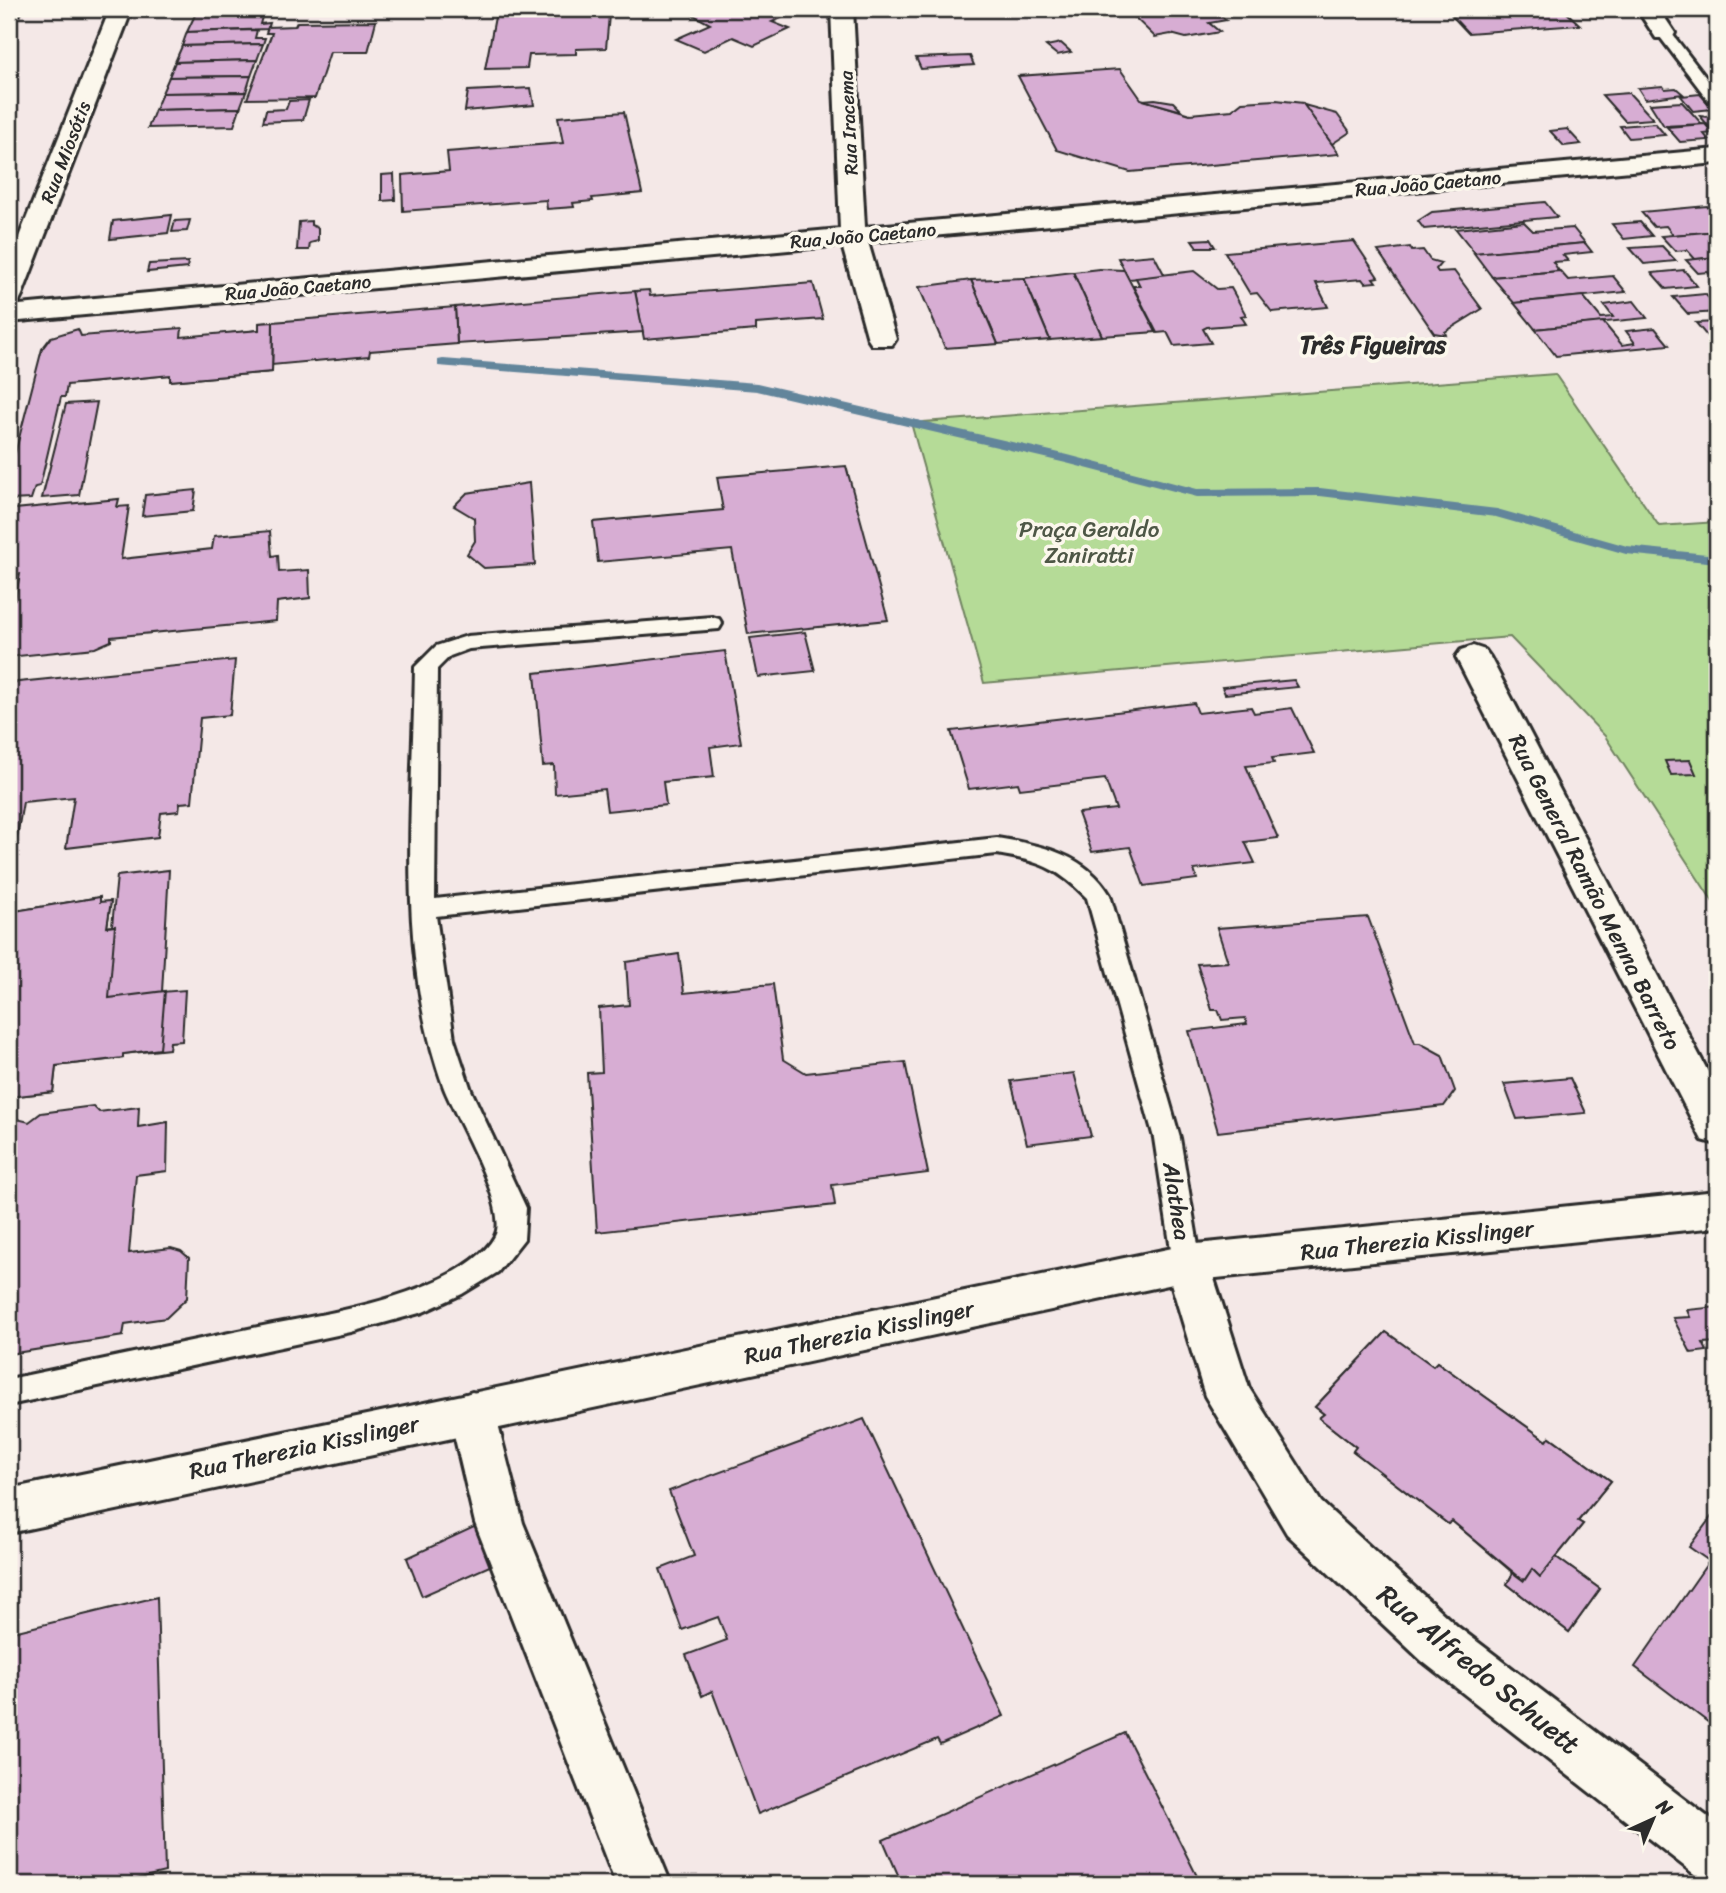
<svg xmlns="http://www.w3.org/2000/svg" width="1726" height="1893" font-family="Sriracha,sans-serif">
<rect width="100%" height="100%" fill="#f4e8e7"/>
<filter id="ink" filterUnits="userSpaceOnUse"><feTurbulence type="fractalNoise" baseFrequency=".0143" numOctaves="2"/><feDisplacementMap in="SourceGraphic" scale="14" xChannelSelector="R" yChannelSelector="G"/><feConvolveMatrix kernelMatrix="1 2 1 2 8 2 1 2 1" color-interpolation-filters="sRGB"/></filter>
<g filter="url(#ink)">
<path fill="#b5db97" stroke="#708361" stroke-width="2" d="M1555,374L1659,526L1717,522V908L1605,736L1510,637L984,683L911,423Z"/>
<g fill="none" stroke-linecap="round" stroke-linejoin="round">
<path fill="#62859b" fill-rule="evenodd" d="M443,359L757,383L1068,455L1197,489L1320,488L1497,509L1627,546L1717,555V563L1626,554L1496,517L1320,496L1197,497L1066,463L757,391L438,366V360Z"/>
</g>
<g fill="#d7add3" stroke="#2b2b2b" stroke-width="2">
<path d="M708,9H778L773,11L786,16L772,22L790,29L754,46L733,37L704,51L676,39L710,24L693,15Z"/>
<path d="M1140,9H1258L1216,11L1226,20L1209,23L1220,32L1186,38L1171,34L1155,37L1131,14L1143,12Z"/>
<path d="M1451,9H1513L1457,15Z"/>
<path d="M1513,9H1563L1580,25L1468,33L1452,16Z"/>
<path d="M258,13L257,17H262L260,24L270,23L268,29L187,32L195,15Z"/>
<path d="M609,15L606,48L576,49V54L529,55L527,68L485,69L495,17Z"/>
<path d="M376,21L368,52H330L315,98L247,99L272,33H266L268,27L295,26L297,22Z"/>
<path d="M257,30L255,38H265L263,44L182,46L187,32Z"/>
<path d="M1061,43L1071,52L1057,55L1046,46Z"/>
<path d="M263,44L257,60L175,62L182,46Z"/>
<path d="M970,56L974,65L921,69L916,58Z"/>
<path d="M257,60L251,76L169,77L175,62Z"/>
<path d="M1120,69L1141,99L1190,114L1232,110L1242,102L1276,100L1303,103L1339,154L1130,172L1057,150L1018,76Z"/>
<path d="M251,76L246,92L162,93L169,77Z"/>
<path d="M1663,86L1665,89L1676,88L1683,94L1645,99L1638,88Z"/>
<path d="M531,88L534,105L465,111L468,91Z"/>
<path d="M246,92L240,108L155,110L162,93Z"/>
<path d="M1629,93L1653,119L1625,121L1602,95Z"/>
<path d="M1700,94L1713,109L1693,111L1681,96Z"/>
<path d="M1155,99L1173,102L1182,111L1143,100Z"/>
<path d="M309,100L303,120L263,122L266,110L286,109L289,101Z"/>
<path d="M1682,102L1702,124L1664,126L1650,104Z"/>
<path d="M1304,105L1337,114L1350,132L1332,144Z"/>
<path d="M240,108L234,126L148,128L155,110Z"/>
<path d="M624,112L642,193L592,198L593,201L573,203L574,207L547,209L546,200L403,211L402,175L449,171L447,152L563,143L558,117Z"/>
<path d="M1700,116L1717,118V130H1712Z"/>
<path d="M1655,123L1665,135L1629,138L1620,126Z"/>
<path d="M1705,124L1713,133L1704,134L1709,140L1680,142L1667,127Z"/>
<path d="M1567,129L1581,144L1564,146L1550,131Z"/>
<path d="M394,174L395,200L382,201V175Z"/>
<path d="M1545,202L1557,217L1424,229L1418,221L1432,212Z"/>
<path d="M1707,206L1717,217V231L1673,235L1666,226L1654,227L1641,212Z"/>
<path d="M172,215L168,233L110,239L113,221Z"/>
<path d="M190,220L187,231L172,232L175,221Z"/>
<path d="M311,221V225L318,228V241L310,243L309,250H297L299,222Z"/>
<path d="M1524,222L1533,231L1573,228L1585,243L1475,253L1456,229Z"/>
<path d="M1640,222L1652,236L1624,239L1612,224Z"/>
<path d="M1717,231V257L1695,259L1687,250L1675,251L1661,236Z"/>
<path d="M1210,239L1215,247H1197L1192,240Z"/>
<path d="M1354,241L1378,277L1373,278L1376,282L1365,283L1362,279L1316,283L1328,307L1272,312L1257,293L1250,294L1225,252Z"/>
<path d="M1585,243L1592,252L1563,255L1568,261L1553,262L1559,271L1492,277L1474,253Z"/>
<path d="M1662,246L1676,261L1644,264L1630,248Z"/>
<path d="M1410,247L1412,251L1423,250L1430,260L1441,263L1436,269L1438,272L1454,271L1482,309L1445,332L1446,335L1434,333L1378,251Z"/>
<path d="M1154,255L1165,276L1129,279L1118,258Z"/>
<path d="M1717,257V282L1708,272L1698,273L1686,260Z"/>
<path d="M188,262L187,268L147,272L149,264Z"/>
<path d="M1099,269L1124,270L1156,332L1102,336L1073,272Z"/>
<path d="M1684,270L1697,286L1666,289L1652,273Z"/>
<path d="M1194,271L1217,289L1231,288L1246,315L1241,316L1246,324L1207,327L1203,329L1211,343L1174,346L1167,332L1157,333L1133,286H1140L1136,278Z"/>
<path d="M1560,271L1568,280L1613,276L1626,292L1514,303L1492,277Z"/>
<path d="M1073,272L1102,336L1050,340L1024,278Z"/>
<path d="M1024,278L1050,340L998,344L971,280Z"/>
<path d="M971,280L998,344L945,348L919,287Z"/>
<path d="M813,283L823,319L756,324V330L644,339L635,291L649,290L650,296Z"/>
<path d="M635,291L643,332L457,344L455,307Z"/>
<path d="M1705,294L1717,307V312L1688,314L1673,297Z"/>
<path d="M1583,296L1601,318L1613,317L1604,305L1634,301L1647,318L1535,329L1514,303Z"/>
<path d="M455,307L457,344L370,351L369,356L272,365L273,322Z"/>
<path d="M273,322L272,372L170,381V375L79,384L58,351L259,330V323Z"/>
<path d="M273,322L272,372L170,381V375L67,385L65,397H61L40,486L35,487L31,499L9,500V477L42,349L51,337L78,329L81,336L182,328L181,337L259,330V323Z"/>
<path d="M1603,322L1622,345L1635,343L1626,331L1655,328L1669,345L1556,356L1535,329Z"/>
<path d="M1717,322V340L1711,341L1696,323Z"/>
<path d="M97,402L79,495L42,498L66,404Z"/>
<path d="M846,466L888,620L748,634L732,550L598,562L593,522L723,510L717,477Z"/>
<path d="M529,483L535,565L484,568L467,554L475,541L474,518L454,506L467,493Z"/>
<path d="M196,490L193,511L142,516L145,495Z"/>
<path d="M119,499L117,507L129,506L121,559L212,549L214,536L270,531L272,556L278,555L279,572L309,570L310,598L277,602L276,621L111,637V641L95,648L9,657V601L15,600L20,574L9,575V541L15,509Z"/>
<path d="M805,632L815,671L758,677L750,638Z"/>
<path d="M725,651L741,743L710,747L714,777L663,782L666,805L607,811L604,789L555,794L554,765L543,766L535,673Z"/>
<path d="M235,660L230,715L200,718L192,802L180,803L179,811L161,813L158,837L66,848L74,797L23,802L14,854H9V683Z"/>
<path d="M1294,680L1298,687L1225,694L1222,687Z"/>
<path d="M1194,703L1198,713L1251,707L1254,713L1292,708L1314,753L1272,758L1274,763L1246,766L1278,838L1245,842L1255,863L1194,870L1197,879L1144,886L1130,847L1092,852L1078,813L1116,809L1105,779L1020,789L1018,783L969,789L951,731Z"/>
<path d="M1690,760L1696,774L1671,775L1665,761Z"/>
<path d="M169,870L162,992L185,990L182,1041L170,1042L169,1049L123,1054V1058L56,1066L53,1092L9,1097V912L100,897V902L111,901L107,927L112,926L117,876Z"/>
<path d="M100,897V902L111,901L107,927L115,926L109,998L165,991L160,1049L123,1054V1058L56,1066L53,1092L9,1097V912Z"/>
<path d="M1368,917L1415,1043H1420L1442,1055L1455,1091L1444,1106L1218,1132L1189,1031L1247,1024L1245,1018L1222,1020L1218,1010H1212L1197,964L1228,962L1217,928Z"/>
<path d="M679,954L684,993L773,984L783,1059L806,1073L905,1062L928,1173L832,1185L835,1205L597,1232L587,1073L602,1072L599,1008L629,1005L626,962Z"/>
<path d="M1074,1073L1091,1136L1027,1144L1011,1081Z"/>
<path d="M1570,1078L1586,1113L1517,1119L1504,1084Z"/>
<path d="M93,1106L99,1112L139,1107L138,1127L168,1122L167,1171L136,1175L129,1253L171,1248L181,1251L189,1258L187,1298L166,1318L125,1324L123,1336L9,1354V1117L29,1122L41,1113Z"/>
<path d="M1717,1307V1342L1703,1343L1707,1351L1691,1353L1673,1318L1690,1317L1687,1310Z"/>
<path d="M1386,1332L1433,1366L1437,1362L1547,1441L1550,1437L1611,1481L1578,1521L1583,1524L1556,1557L1600,1589L1569,1632L1507,1584L1513,1573L1452,1521L1448,1524L1353,1451L1356,1447L1319,1418L1324,1414L1315,1407Z"/>
<path d="M1386,1332L1433,1366L1437,1362L1547,1441L1550,1437L1611,1481L1578,1521L1583,1524L1540,1577L1532,1569L1524,1581L1452,1521L1448,1524L1353,1451L1356,1447L1319,1418L1324,1414L1315,1407Z"/>
<path d="M864,1419L1004,1716L940,1744L937,1739L758,1814L712,1691L702,1696L686,1655L727,1640L718,1617L682,1630L660,1569L694,1556L669,1491Z"/>
<path d="M1717,1509V1729L1635,1667L1709,1561L1689,1547Z"/>
<path d="M476,1526L492,1565L422,1596L407,1558Z"/>
<path d="M1556,1557L1600,1589L1569,1632L1507,1584L1513,1573L1524,1581L1532,1569L1540,1577Z"/>
<path d="M157,1597L165,1872L115,1884H9V1633Z"/>
<path d="M1125,1733L1201,1884H902L883,1840Z"/>
</g>
<g fill="none" stroke-linecap="round" stroke-linejoin="round">
<g stroke="#2b2b2b" stroke-width="6">
<g id="lane">
<path d="M1664,29L1669,30L1717,92V106L1712,105L1657,33Z"/>
<path d="M712,617L719,619L722,624L719,629L469,649L450,656L437,669L435,899L997,838C1040,845 1086,854 1110,895L1180,1138L1201,1263L1197,1271L1187,1275L1177,1271L1173,1263L1154,1138L1087,898C1057,867 1039,861 997,854L436,916L454,1039L471,1090L526,1208L524,1239L498,1272L462,1294L423,1312L351,1332L9,1405V1379C92,1362 175,1344 258,1327C308,1317 360,1309 408,1292C436,1282 480,1264 495,1236C510,1209 456,1119 444,1088C395,955 413,806 415,667L436,646L467,636Z"/>
</g>
</g>
<g stroke="#2b2b2b" stroke-width="6">
<g id="street">
<path d="M831,9H853L865,227L1717,149V163L868,242L896,339L892,345H872L868,339L842,245L9,322V306L840,229Z"/>
<path d="M1637,9H1659L1675,33L1672,38H1656Z"/>
<path d="M1473,646L1485,650L1490,657L1717,1089V1144L1702,1140L1456,657L1461,650Z"/>
<path d="M1187,1245L1203,1250L1209,1263L1249,1388L1321,1502L1458,1627L1717,1824V1884L1698,1877L1422,1661L1287,1534L1205,1396L1165,1263L1171,1250Z"/>
<path d="M472,1392L489,1398L495,1413L523,1523L671,1884H616L475,1523L449,1413L455,1398Z"/>
</g>
</g>
<g stroke="#2b2b2b" stroke-width="6">
<g id="secondary">
<path d="M9,9H22L19,14L9,16Z"/>
<path d="M110,9H132L22,295L19,301L9,303V262Z"/>
<path d="M1717,1191V1227L1187,1281L9,1533V1489L1187,1245Z"/>
</g>
</g>
<use href="#lane" fill="#fbf7ec" fill-rule="evenodd"/>
<use href="#street" fill="#fbf7ec" fill-rule="evenodd"/>
<use href="#secondary" fill="#fbf7ec" fill-rule="evenodd"/>
</g>
</g>
<g text-anchor="middle" stroke-width="7" stroke-linejoin="round" paint-order="stroke">
<g font-size="19" fill="#2b2b2b" stroke="#fbf7ec">
<text transform="translate(848 123) rotate(-93)" y="7">Rua Iracema</text>
<text transform="translate(65 152) rotate(-69)" y="7">Rua Miosótis</text>
<text transform="translate(1428 183) rotate(-5)" y="7">Rua João Caetano</text>
<text transform="translate(863 235) rotate(-5)" y="7">Rua João Caetano</text>
<text transform="translate(298 287) rotate(-5)" y="7">Rua João Caetano</text>
</g>
<g font-size="23" fill="#4e5746" stroke="#fbf7ec">
<text x="1089" y="537">Praça Geraldo<tspan x="1089" dy="26">Zaniratti</tspan></text>
</g>
<g font-size="23" fill="#2b2b2b" stroke="#fbf7ec">
<text transform="translate(1595 892) rotate(63)" y="8">Rua General Ramão Menna Barreto</text>
<text transform="translate(1177 1201) rotate(81)" y="8">Alathea</text>
<text transform="translate(1417 1240) rotate(-6)" y="8">Rua Therezia Kisslinger</text>
<text transform="translate(859 1332) rotate(-12)" y="8">Rua Therezia Kisslinger</text>
<text transform="translate(304 1447) rotate(-12)" y="8">Rua Therezia Kisslinger</text>
</g>
<g font-size="24" font-weight="bold" fill="#2b2b2b" stroke="#fbf7ec">
<text x="1373" y="353">Três Figueiras</text>
</g>
<g font-size="28" fill="#2b2b2b" stroke="#fbf7ec">
<text transform="translate(1479 1669) rotate(39)" y="10">Rua Alfredo Schuett</text>
</g>
</g>
<rect width="1726" height="1893" fill="none" stroke="#fbf7ec" stroke-width="35"/>
<rect x="18" y="18" width="1691" height="1858" fill="none" stroke="#2b2b2b" stroke-width="2.5" filter="url(#ink)"/>
<g transform="translate(1653 1819) rotate(44)" stroke="#fbf7ec" stroke-width="5" paint-order="stroke">
<path d="M0-5L12 26L0 18L-12 26Z" fill="#2b2b2b"/>
<text y="-10" font-size="19" font-weight="bold" text-anchor="middle" fill="#2b2b2b">N</text>
</g>
</svg>
